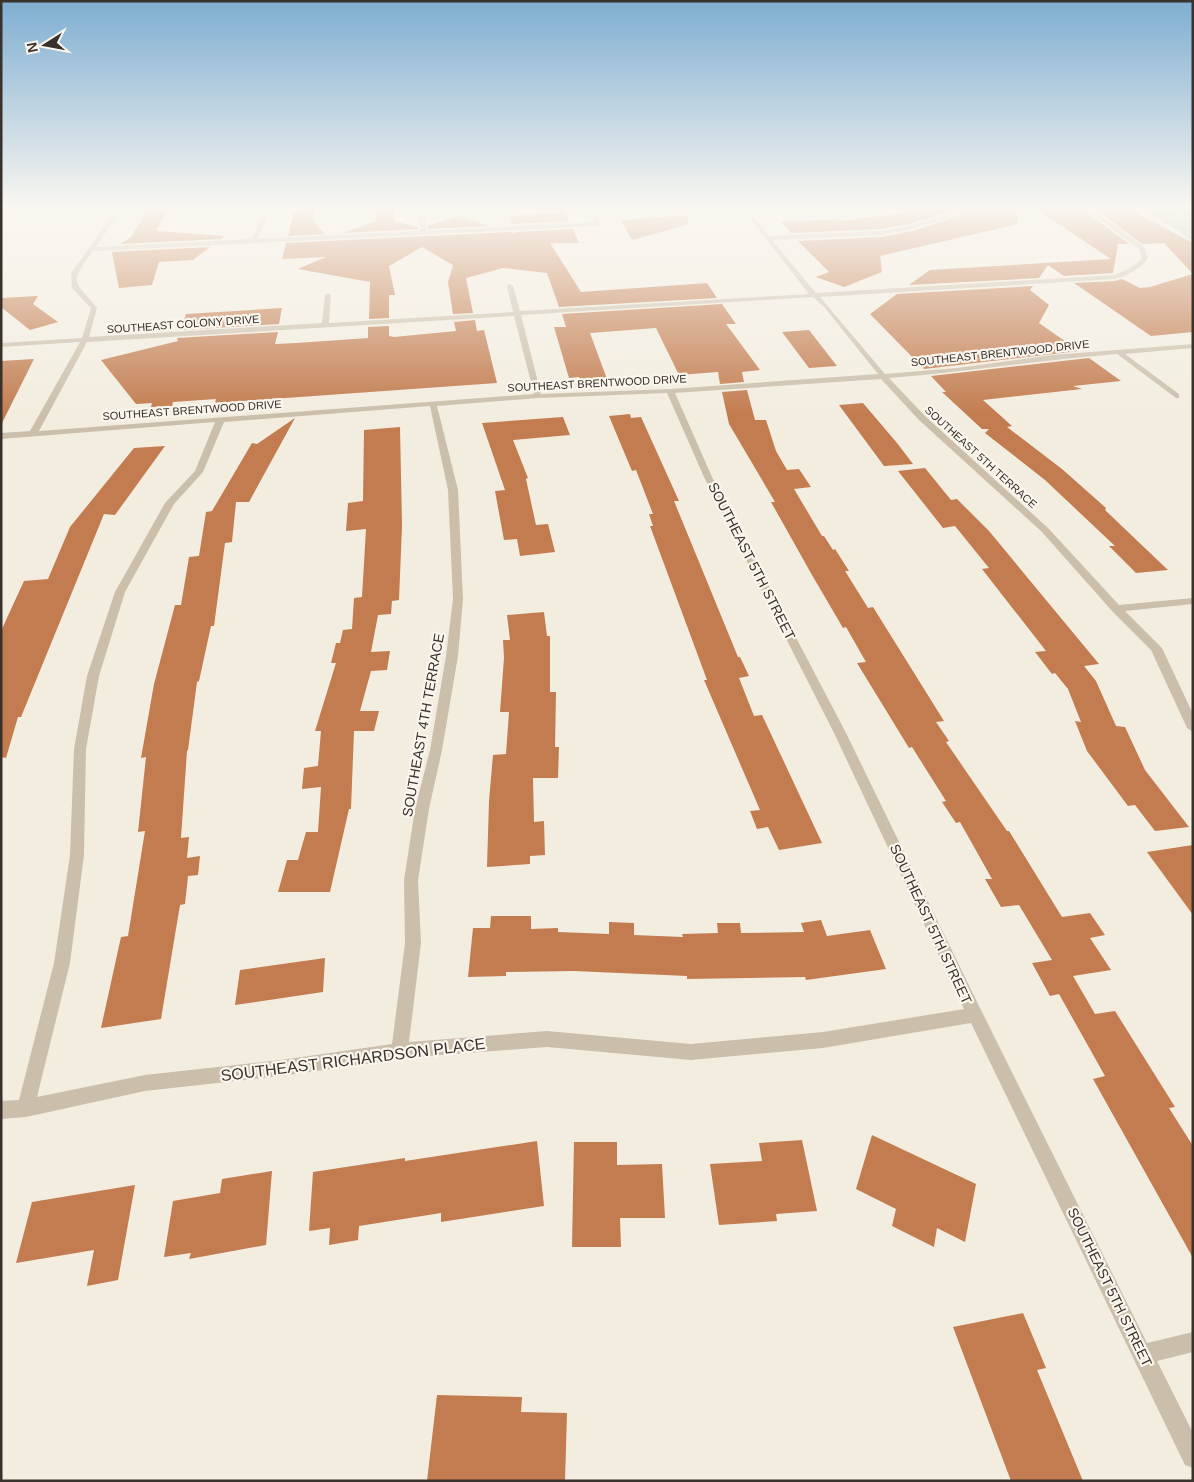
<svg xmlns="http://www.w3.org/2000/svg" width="1194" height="1482" font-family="Arial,sans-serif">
<rect width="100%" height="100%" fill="#f3ede0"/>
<path fill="#b2c2a0" d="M1139,207H1193V243L1177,230Z"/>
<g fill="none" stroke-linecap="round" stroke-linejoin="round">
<path fill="#80a6af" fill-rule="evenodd" d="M1178,207L1193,215V217L1173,207Z"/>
</g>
<g fill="#c27c4f">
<path d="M149,207H169L156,231L224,236L221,239L120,244L131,237Z"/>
<path d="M949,207H965L909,224L881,229L791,233L781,222L838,219L840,221Z"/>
<path d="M984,207H1016L1018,224L880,256L882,272L844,287L816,277L829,272L798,241L881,237L913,231Z"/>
<path d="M1080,207L1129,244H1118L1113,273L1064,276L1048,265L1039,278L909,285L930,270L1111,259L1036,209Z"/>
<path d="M1092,207H1126L1193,243V332L1151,336L1074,283L1115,281L1122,279L1140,288L1150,287L1193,274L1164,243L1142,244Z"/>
<path d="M394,208V221L418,227V229L343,233L376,221V209Z"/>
<path d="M315,211L313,221L325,234L288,236L294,212Z"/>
<path d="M565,212L569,221L512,224L510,216Z"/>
<path d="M687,215L689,224L632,240L621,220Z"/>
<path d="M459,216L490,226L428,229L427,226Z"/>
<path d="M573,229L579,243H550L581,292L707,283L717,298L559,307L547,273L503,268L466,278L473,313L453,314L448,282L453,265L422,247L389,266L395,295H389V318L369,319L370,282L298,269L326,257L282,259L286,243L511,232L515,234V232Z"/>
<path d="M210,247L193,260L159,262L152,285L119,288L112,252Z"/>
<path d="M1033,286L1030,290L1049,305L1039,323L1079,351L924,369L870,314L897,294Z"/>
<path d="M38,296L33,304L58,322L30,330L1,307V298Z"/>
<path d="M722,304L736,324H726L760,370L742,372L744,382L720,384L718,372L679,375L656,328L590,333L607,379L580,380L579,377L569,378L554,327H566L562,314Z"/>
<path d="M282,308L279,324L181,330L186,314Z"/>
<path d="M475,320L477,331L484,330L497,383L215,403L216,399L173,402L172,406L151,407L152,403L136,404L101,360L178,341L177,338L278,332L275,344L296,343L368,338V327L389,326V336L394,337L456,331L454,322Z"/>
<path d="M809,330L837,366L809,368L782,332Z"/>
<path d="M1089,358L1121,381L1073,386L1082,389L983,400L1012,426L1007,427L1062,469L1106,508L1105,510L1168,570L1136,573L1109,546H1115L1045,480L985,433L989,429H982L942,392H946L931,376Z"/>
<path d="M34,359L1,425V361Z"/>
<path d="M747,390L755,420H766L776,451L787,470L799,469L811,487L794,489L822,536H824L833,550L835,549L849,571H845L868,608L873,607L944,721L936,722L949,741L946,742L1007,831H1009L1062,917L1090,913L1105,935L1090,938L1111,970L1073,976L1095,1014L1115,1011L1175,1107L1169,1108L1193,1146V1258L1093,1079L1105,1076L1059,994L1050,996L1032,963L1052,960L1019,905L1001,907L985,879H992L960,822L956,823L942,802L946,801L912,747L909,748L857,663L866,662L846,627L843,628L812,575L771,502H775L729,424L722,392Z"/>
<path d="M863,403L897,443L913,464L884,466L839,405Z"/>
<path d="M630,414L631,418L641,417L679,501H674L738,657H740L749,676L739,678L754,716L762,715L822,843L779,850L768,827L757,829L750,811L760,810L704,680H707L650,526H653L649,514H653L636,470L632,471L609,416Z"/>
<path d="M563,417L570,435L513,440L528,478L526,479L536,525L548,524L555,552L520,556L517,539L504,540L495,491L505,490L482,423Z"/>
<path d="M295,418L249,502H236L232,542L225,543L214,626H211L199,681L197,682L188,750L187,751L181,838L189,837L187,858L200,856L198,875L188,876L185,904L180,905L161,1019L101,1028L121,937L128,936L145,831L138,832L146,757L141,758L154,684L175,605H181L189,557L199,556L206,512L212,511L252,443L257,444Z"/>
<path d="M400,427L402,526L399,600L392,601L391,614L378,615L371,652L390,651L387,670L371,671L360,711H379L374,731H354L351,809H349L330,892H278L287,860H298L306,832H318L321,787L302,789L304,768L318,766L321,731H315L336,663H331L336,643H340L343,630L352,629L354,598L362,597L366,529L346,531L348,503L363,501L364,430Z"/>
<path d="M165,446L115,515L104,514L21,717H18L6,758L1,757V631L24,581L48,579L70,527L134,448Z"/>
<path d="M925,468L951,500L957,499L989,531L1099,664L1084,666L1096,681L1116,726L1125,727L1145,770L1189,827L1155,831L1135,805L1128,806L1087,751L1075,721L1081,722L1068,689L1055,673L1052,674L1035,652L1046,651L982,569L989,568L955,526L943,528L898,471Z"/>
<path d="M544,612L547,636H550V692H556L555,747H559L558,778H533L534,822L544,821L545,855L530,856V864L487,867L489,801L493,755L506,754L509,712H500L504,658L503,640H510L507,615Z"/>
<path d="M1193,845V915L1147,852Z"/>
<path d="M491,916H531V929L558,928V932L609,934V922L634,923V935L683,937L682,934L718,933L717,923H740L741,933L804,932L801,923L821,920L827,936L870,930L886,969L806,980L805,977L687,979V976L574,971L506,972V976L468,977L473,928H490Z"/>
<path d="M325,958L323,992L235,1005L240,970Z"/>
<path d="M872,1135L976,1184L965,1242L937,1228L934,1247L892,1226L896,1209L856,1189Z"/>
<path d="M802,1140L817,1211L776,1214L777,1221L719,1225L710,1164L762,1161L759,1143Z"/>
<path d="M537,1141L544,1206L441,1222V1213L359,1226L358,1240L329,1245L330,1228L309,1231L313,1172L405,1158V1161Z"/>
<path d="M574,1142H617V1165L662,1164L665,1218H620L621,1247H572Z"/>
<path d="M272,1171L266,1245L189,1259L191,1253L164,1257L173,1201L220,1193L222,1179Z"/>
<path d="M135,1185L118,1280L87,1286L94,1250L16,1263L32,1202Z"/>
<path d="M1023,1313L1046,1368L1037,1370L1083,1481H1011L953,1327Z"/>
<path d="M437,1395L522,1397L521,1412L567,1413L565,1481H427Z"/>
</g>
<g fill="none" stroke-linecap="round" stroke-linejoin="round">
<path fill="#cbbfac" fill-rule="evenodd" d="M118,207H123L96,247L252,239L265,207H271L258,239L420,231L418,207H424L426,231L594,222L587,207H592L601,224L598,226L93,251C69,284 73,279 97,308L89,337L322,323L325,295L328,293L331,295L329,323L513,312L507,286L510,284L513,286L520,311L809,294L741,207H746L769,236L881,231L909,226L973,207H982L912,229L881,235L772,240L816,293L1114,275C1125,271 1134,267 1142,258L1139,249L1082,207H1088L1144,247L1148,258C1140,270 1128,275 1115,279L820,297L885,374L957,368L1053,355L1193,344V348L1125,354L1179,394V398H1176L1117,354C1041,360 965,372 889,378L925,416L1048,528L1119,605L1193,598V604L1125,611L1162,648L1193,714V732L1187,728L1151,650L1112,611L1042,532L919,420L881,379L675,393L712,477L846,733L981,1010L1147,1343L1193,1332V1352L1157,1361L1193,1433V1468L1185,1465L971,1023L823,1048L691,1060L547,1047L416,1057L281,1076L145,1091L26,1117L1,1119V1101L19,1100L54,963L70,855L74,749L87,676L115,592L165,503L195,471L215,422L1,439V433L30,431L80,342L1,347V343L82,338L91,308L72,288L71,273ZM813,297L825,308L878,374L670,389L541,394L521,315ZM514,316L534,394L39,431L87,342ZM667,393L704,477L834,733L964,1009L823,1032L691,1044L547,1031L409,1042L421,943L418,880L429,809L442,750L458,656L463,599L458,490L437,406L538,398ZM430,406L448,490L453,599L446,656L430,750L415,809L404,880L405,943L392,1044L281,1060L145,1075L37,1097L70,963L84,855L86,749L99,676L125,592L174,504L203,472L224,422Z"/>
</g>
<linearGradient id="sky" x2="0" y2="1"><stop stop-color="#7eaed1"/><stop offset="0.5" stop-color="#faf7f1"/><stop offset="1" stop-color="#faf7f1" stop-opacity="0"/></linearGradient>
<rect width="1194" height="415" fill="url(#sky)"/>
<g text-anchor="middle" stroke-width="4.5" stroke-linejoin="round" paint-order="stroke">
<g font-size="11" fill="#39312b" stroke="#faf6ed">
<text transform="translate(183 324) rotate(-4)" y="4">SOUTHEAST COLONY DRIVE</text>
<text transform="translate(1000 353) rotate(-6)" y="4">SOUTHEAST BRENTWOOD DRIVE</text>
<text transform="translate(597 383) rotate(-3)" y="4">SOUTHEAST BRENTWOOD DRIVE</text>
<text transform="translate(192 410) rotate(-4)" y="4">SOUTHEAST BRENTWOOD DRIVE</text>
<text transform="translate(981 457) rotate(42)" y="4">SOUTHEAST 5TH TERRACE</text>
</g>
<g font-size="14" fill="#39312b" stroke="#faf6ed">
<text transform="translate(752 561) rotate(63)" y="5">SOUTHEAST 5TH STREET</text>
<text transform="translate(423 725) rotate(-80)" y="5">SOUTHEAST 4TH TERRACE</text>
<text transform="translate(931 924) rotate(65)" y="5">SOUTHEAST 5TH STREET</text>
<text transform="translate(1110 1287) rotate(64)" y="5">SOUTHEAST 5TH STREET</text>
</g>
<g font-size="16" fill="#39312b" stroke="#faf6ed">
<text transform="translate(353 1059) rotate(-7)" y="6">SOUTHEAST RICHARDSON PLACE</text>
</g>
</g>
<rect width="1194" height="1482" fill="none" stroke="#39312b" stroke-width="5"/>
<g transform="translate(45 45) rotate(259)" stroke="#faf6ed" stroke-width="4" paint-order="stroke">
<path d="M0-4L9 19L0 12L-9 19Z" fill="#39312b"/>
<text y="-8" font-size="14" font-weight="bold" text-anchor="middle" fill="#39312b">N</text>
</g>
</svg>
